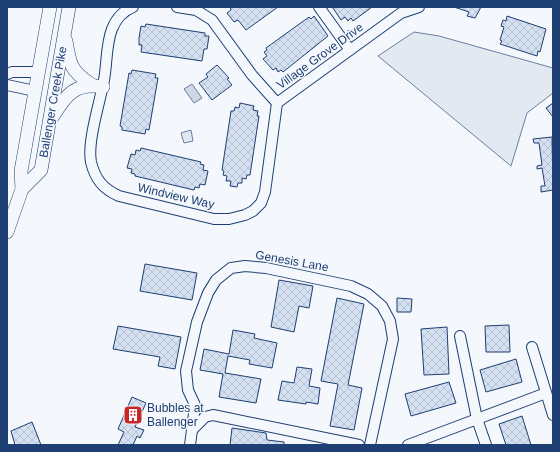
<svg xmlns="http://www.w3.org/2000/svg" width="560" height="452" font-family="Helvetica,sans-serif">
<defs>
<pattern id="building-cross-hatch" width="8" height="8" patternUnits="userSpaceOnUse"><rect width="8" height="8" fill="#d5e0f0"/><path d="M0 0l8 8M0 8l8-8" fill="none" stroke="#b6c1d1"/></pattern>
</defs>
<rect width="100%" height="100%" fill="#f4f7fb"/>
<g fill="#e3e9f0" stroke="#687fa3">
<path d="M414,32L439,36L553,68V93L527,113L511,166L378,56Z"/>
<path d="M191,130L193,141L184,143L181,133Z"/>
</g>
<path fill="#cfd7e4" stroke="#687fa3" d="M192,84L202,98L194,103L184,89Z"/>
<g fill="url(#building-cross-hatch)" stroke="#1d3f73">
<path d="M230,7H278L246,30L238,20L234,22L227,13L231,10Z"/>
<path d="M335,7H372L353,21L351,18L348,21L345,17L341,20L333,8Z"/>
<path d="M454,7H481L475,18L467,16L469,12Z"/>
<path d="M314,16L328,36L283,72L281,70L278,72L276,68L273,70L263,59L267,56L264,52L267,50L266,48L309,17L311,19Z"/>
<path d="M507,16L546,29L540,52L538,51L537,56L500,44L502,41L500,40L504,27L501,26L503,20L506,21Z"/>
<path d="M146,24L205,33V36H209L207,49H204L202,61L141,52L142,45H139V38L141,26L145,27Z"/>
<path d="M217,65L229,78L227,79L232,85L212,100L199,83L208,77L206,74Z"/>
<path d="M132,70L156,74L155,78H158L149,130L146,129L145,134L122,130V127L120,126L129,73L131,74Z"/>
<path d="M240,103L254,106L253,110L258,111L257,116H259L250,175H247L246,179L242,178V183H238L237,187L230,186L231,181H226L227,176L223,175L224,171L222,170L231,111H234L235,107L239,108Z"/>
<path d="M553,103V117L546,108Z"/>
<path d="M552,137L553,190L541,192V186H545L542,168L537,169V166L542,165L539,143H534L533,139Z"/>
<path d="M141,148L201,162L200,164L204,165L203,170L208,171L205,185L200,184L199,188L195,187L194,190L135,176V174L131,173L132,169L127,168L131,154L135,155L136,150L140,151Z"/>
<path d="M145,264L197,273L192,300L140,291Z"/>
<path d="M279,280L313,286L309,308L299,306L294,332L271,327Z"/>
<path d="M337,298L364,304L348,385L362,388L354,430L330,426L338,384L321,381Z"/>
<path d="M397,298L412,299L411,312H397Z"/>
<path d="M509,325L510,352H486L485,326Z"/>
<path d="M118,326L181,337L175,369L158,366L160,357L113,349Z"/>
<path d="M447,327L449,374L424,375L421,329Z"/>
<path d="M233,330L255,334L254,338L277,343L272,368L249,364L250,360L228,356L225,373L261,379L256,403L219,397L223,374L200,370L204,349L229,354Z"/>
<path d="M516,359L522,382L486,392L480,370Z"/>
<path d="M297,367L312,369L309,386L320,388L318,404L306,402V404L278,400L282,381L294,383Z"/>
<path d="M449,382L456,403L411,416L405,394Z"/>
<path d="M132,397L146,403L135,427L144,430L140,438L137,436L133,445H118L124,432L118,429Z"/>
<path d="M522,416L531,445H506L499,424Z"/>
<path d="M32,422L41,445H15L11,431Z"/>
<path d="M232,428L266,433L267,440L284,442V445H230Z"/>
</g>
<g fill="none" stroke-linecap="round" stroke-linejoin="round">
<g stroke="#1d3f73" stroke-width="12">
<g id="minor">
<path d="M133,7C123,11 116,19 112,29C106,44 107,64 104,80C100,102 87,142 91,162C95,179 103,189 119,196L214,219H229L245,215L253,211L261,203L265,192L277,103L252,75L212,20L196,10L177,7"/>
<path d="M319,7L350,50"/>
<path d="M7,74L12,72H37"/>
<path d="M7,85L35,91"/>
<path d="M277,103L401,13L419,7"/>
<path d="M460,336L477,419L486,445"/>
<path d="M532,347L553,415"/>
<path d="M190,445L192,430"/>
<path d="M359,445L213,415L205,417L192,430L195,405L188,390L186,371L197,322L208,293L216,280L231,268L245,266L266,268L351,286L368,294L382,306L390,321L393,339L370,445"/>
<path d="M408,445L546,393"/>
</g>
</g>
<g stroke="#1d3f73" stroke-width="14">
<g id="major">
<path d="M66,41C70,66 71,71 92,85"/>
<path d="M53,116C66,95 75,82 103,87"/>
<path d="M22,189L41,170L69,7"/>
<path d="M7,232L22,189L21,171L50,7"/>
</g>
</g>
<use href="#minor" stroke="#f4f7fb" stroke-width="10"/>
<use href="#major" stroke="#f4f7fb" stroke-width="13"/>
</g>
<defs>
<g id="building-square" transform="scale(1)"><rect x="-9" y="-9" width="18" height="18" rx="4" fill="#c62828" stroke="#f4f7fb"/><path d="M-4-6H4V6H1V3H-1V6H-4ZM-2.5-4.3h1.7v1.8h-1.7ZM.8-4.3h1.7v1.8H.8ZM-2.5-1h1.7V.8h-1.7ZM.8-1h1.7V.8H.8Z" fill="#fff"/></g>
</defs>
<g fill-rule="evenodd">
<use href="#building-square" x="133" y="415"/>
</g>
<g text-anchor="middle" stroke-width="3" stroke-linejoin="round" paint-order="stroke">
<g font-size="12" fill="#1d3f73" stroke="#f4f7fb">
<text transform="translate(320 56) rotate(-36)" y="4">Village Grove Drive</text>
<text transform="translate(53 102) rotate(-80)" y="4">Ballenger Creek Pike</text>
<text transform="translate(176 196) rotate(13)" y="4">Windview Way</text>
<text transform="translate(292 261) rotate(10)" y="4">Genesis Lane</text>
</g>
<g font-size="12" fill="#1d3f73" stroke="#f4f7fb" text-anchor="start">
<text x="147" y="412">Bubbles at<tspan x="147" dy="14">Ballenger</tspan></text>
</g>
</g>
<rect width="560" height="452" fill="none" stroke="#1d3f73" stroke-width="16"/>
</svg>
